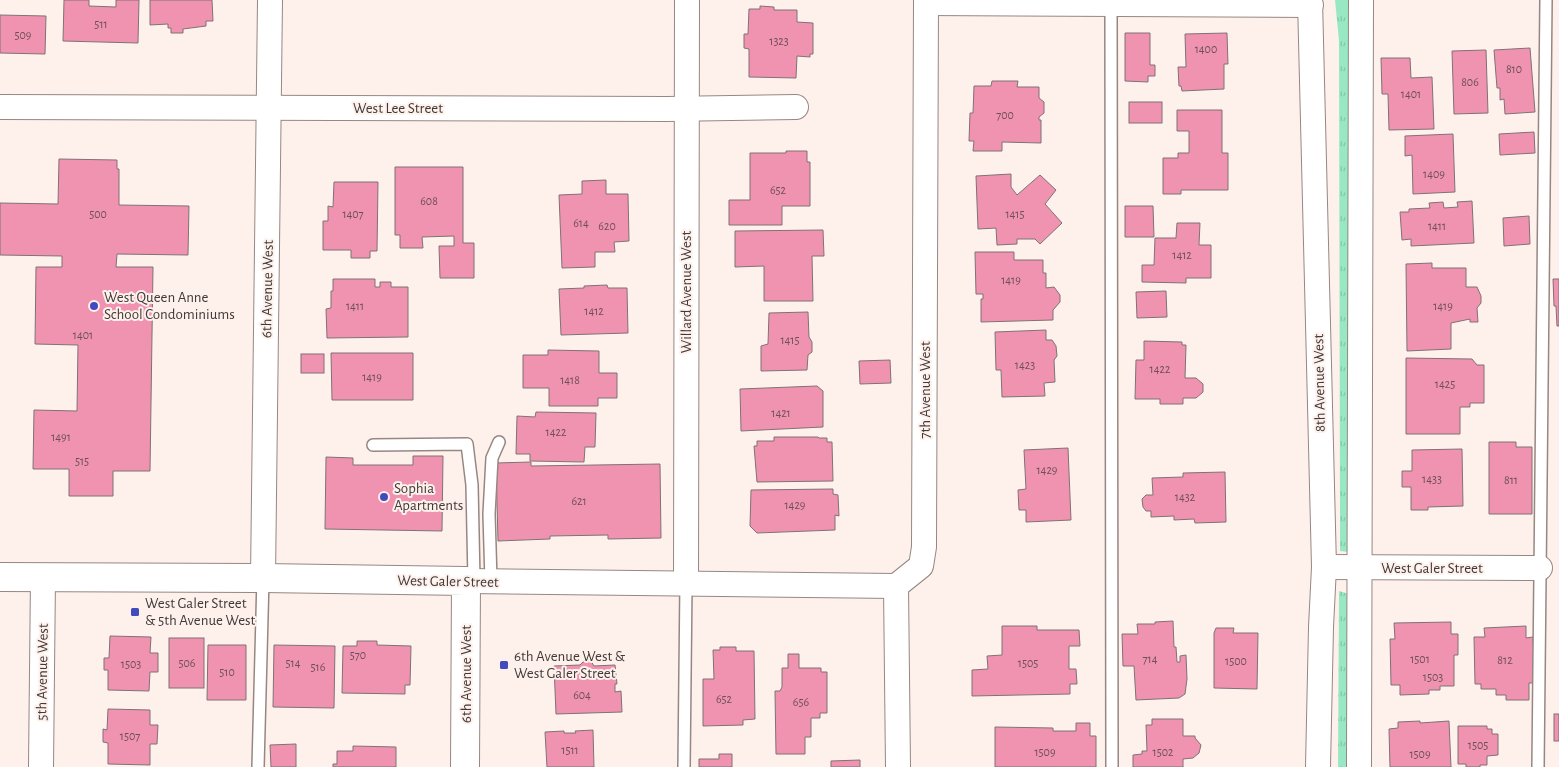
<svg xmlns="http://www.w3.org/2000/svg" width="1559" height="767" font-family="'Alegreya Sans',sans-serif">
<defs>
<pattern id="park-tufts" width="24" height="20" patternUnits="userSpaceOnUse" patternTransform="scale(1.25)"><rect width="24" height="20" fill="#98e8c4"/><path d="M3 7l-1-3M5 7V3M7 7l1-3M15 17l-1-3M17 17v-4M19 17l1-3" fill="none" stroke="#84c8a9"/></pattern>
</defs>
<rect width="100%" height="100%" fill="#fef1ec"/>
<g fill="url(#park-tufts)">
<path d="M1335,0H1349L1351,296L1348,552L1340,551V525L1339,41Z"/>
<path d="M1339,591L1349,594V767H1338Z"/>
</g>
<g fill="#f093b1" stroke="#807175">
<path d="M64,0H89V6L116,7V0H139L138,43L63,41Z"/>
<path d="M150,0H212L213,21H206V26L183,29V33H171V28H168V24L150,25Z"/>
<path d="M760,6L774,7V10H797V22L813,23V54H810V57L797,56L796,78L749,77V49L744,48V34H748L749,9H760Z"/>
<path d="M0,15L46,16L45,54L0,53Z"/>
<path d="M1125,33H1150V65H1155V76H1148V82L1125,81Z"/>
<path d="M1227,33L1228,64H1224V89L1182,91L1181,86H1179L1178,67H1186L1185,34Z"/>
<path d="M1530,48L1535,112L1505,114L1504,99L1500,100V88H1497L1494,50Z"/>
<path d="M1486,50L1488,113L1454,114L1452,51Z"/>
<path d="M1381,58H1410L1411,78L1432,77L1434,129L1389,130L1388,94H1382Z"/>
<path d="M992,81H1018L1017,87H1039V98L1044,102V113L1039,117V120H1041V143L1002,142V151H973L974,141H969L970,113H973L974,86H991Z"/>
<rect x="1129" y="102" width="33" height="21"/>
<path d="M1177,110H1222V153H1228V190H1181V194H1163V158H1178V153H1189V131H1177Z"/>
<path d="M1534,132L1535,153L1500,155L1499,134Z"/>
<path d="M1453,134L1455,192L1413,194L1412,155L1405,156V136Z"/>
<path d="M786,151H807V162H810V206H782V225H729V200H750V153H786Z"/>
<path d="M59,159L117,160V169H119V205L189,206L188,255L117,254L116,267H153L150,471H113V496H69V469H33L34,410L77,411L78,345L35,344L36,267H62V256L0,255V203L58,204Z"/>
<path d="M395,167H463V243H474V278H440L439,246H454V236L422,237L423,248H400V235H395Z"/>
<path d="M1011,174V187L1017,195L1040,175L1056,190L1045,204L1062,223L1040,244L1035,239H1017V244L997,245L996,228L978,229L976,176Z"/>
<path d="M606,180V194H628L629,241L614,242L615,252H595V267L562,268L559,195L582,194V181Z"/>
<path d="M334,182H378L377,251H370V258H351V250H323V221H328V206L333,207Z"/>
<path d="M1472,201L1474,243L1411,246V239L1402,240L1400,212H1409V209L1430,208L1429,203L1443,202L1444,208L1458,207L1457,202Z"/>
<path d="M1125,206H1153L1154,237H1125Z"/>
<path d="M1529,216L1530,244L1504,246L1503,218Z"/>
<path d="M1177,223H1200L1199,245H1211V278H1186V283L1142,282V265H1154L1155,238H1176Z"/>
<path d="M823,230L824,256H812L813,301H764V266L735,267V231Z"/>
<path d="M975,252H1014V260H1043V273H1046V288L1054,287L1060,295V302L1053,310V320L981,322V299H983V294H976Z"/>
<path d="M1432,263V268H1466V287H1477L1481,296V303L1477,308L1478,322H1470V319L1451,323V349L1407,351L1406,264Z"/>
<path d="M333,279H375V287H380V282H391V287H408V337L327,338L326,309L331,308V291H333Z"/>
<path d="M1553,279H1559V326H1557L1556,306H1554Z"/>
<path d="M607,285L608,288H627L628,333L561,335L559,289L584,288V286Z"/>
<path d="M1166,291L1167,317L1137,318L1136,292Z"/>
<path d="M808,312L809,337L812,342V352L808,355L807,370L761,371V346L768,344L769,313Z"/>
<path d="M1046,330V340H1052L1056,346L1057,356L1054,360L1055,382L1044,383L1045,396L1002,397L1001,370H996L995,332Z"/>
<path d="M1144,341L1182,342V345H1186L1185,378H1196L1203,384V392L1196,398H1183V404H1160V399H1135L1136,360H1144Z"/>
<path d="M548,350L599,351V373H617V398H598V406H549V388H523V355H548Z"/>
<path d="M331,353H413V400H332Z"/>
<rect x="301" y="354" width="23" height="19"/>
<path d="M1406,358L1472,359L1477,365H1484V403H1470V407H1460V434H1406Z"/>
<path d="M890,360L891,383L860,384L859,361Z"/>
<path d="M817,386L823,391V427L741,431L740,389Z"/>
<path d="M536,412L596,413L595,447H585L584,462L530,461V454H516L517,416L535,417Z"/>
<path d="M774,437H818L819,438H827V442H832L833,481L757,482L754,446H757V441H774Z"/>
<path d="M1489,442H1516V447H1532V514H1489Z"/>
<path d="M1068,448L1071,520L1026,522V510H1019L1018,490L1026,489L1024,450Z"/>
<path d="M1462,449L1463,506L1428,507V510H1411V487H1402V471H1412V450Z"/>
<path d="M413,456H443L442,531L325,529L326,457L353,458V465H413Z"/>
<path d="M531,462V466L660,464L661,538L608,539V535L550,536V539L498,541L496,463Z"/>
<path d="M1225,472L1226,522L1195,523L1194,519L1174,520V516L1151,517V511H1146L1143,507L1142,499L1146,495H1153L1152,478L1183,477V473Z"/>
<path d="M833,489V494L838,495L839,516L835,515V530L757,533L750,526L751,490Z"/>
<path d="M1173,621L1174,647H1176L1177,662H1180V656L1186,655L1187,679L1185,694L1179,698L1136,700L1134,666H1123L1122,634H1138L1137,624H1155V622Z"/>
<path d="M1451,622V634H1458V655H1454V686H1440V690H1429V694L1400,695V685H1391L1390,639H1395L1394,623Z"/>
<path d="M1002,626H1037V630H1079L1080,646H1069V669H1076L1077,684H1070V694L972,696V670L988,669L987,656L1002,655Z"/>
<path d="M1526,626V638L1533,637L1535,683H1529V700H1506V695H1496V689H1481V684H1475L1474,637H1485L1484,628Z"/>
<path d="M1216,628H1234L1233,633H1258L1257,689L1214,688V633Z"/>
<path d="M110,636L151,637L150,653H158V672H150L149,691L108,690V670H104V658H109Z"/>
<rect x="169" y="638" width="35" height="50"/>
<path d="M357,641H377V645L411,646L410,685H405V694L342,693L343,646H357Z"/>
<path d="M208,645H246V700H207Z"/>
<path d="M274,645L335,646L334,708L273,707Z"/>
<path d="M720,647H736V651H754L755,719L743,720V725L703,726V679H714L713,650H720Z"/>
<path d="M788,654H799V668H821V672H827V713H820V718H811V737H805V754H776L775,691H780L782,687V668H788Z"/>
<path d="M591,661L594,666L615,665L617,684H615V692L621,691L622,712L556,714L554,666L580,665L583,662Z"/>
<path d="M108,709L150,710V725H158L157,744H150V765L108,764V743L103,742V729L107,730Z"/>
<rect x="1554" y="714" width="5" height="27"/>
<path d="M1152,719H1183V736H1195V738L1201,745L1199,753L1193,758L1183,759V767H1133V755L1142,754V751H1147L1146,725H1152Z"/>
<path d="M1420,721V723L1449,721L1451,767H1390L1389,729L1398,728V722Z"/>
<path d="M1076,723H1090V736H1096V767H995V727L1053,728V731H1076Z"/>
<path d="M1458,726H1487V729H1492V734H1498V755L1487,756V765H1480V767H1466V764H1458Z"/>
<path d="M593,730L594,767H547L545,732L564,731V733H576L575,731Z"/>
<path d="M296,744V767H271L270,745Z"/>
<path d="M353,746L396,747V767H333V764H337V751H353Z"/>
<path d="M719,754H732V767H699V759H719Z"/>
<path d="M860,760V767H831V761Z"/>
</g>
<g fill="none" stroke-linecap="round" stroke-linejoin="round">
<g stroke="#968782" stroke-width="14">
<g id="lane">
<path d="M1111,2L1112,767"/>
<path d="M373,445L467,444L472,485L474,580"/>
<path d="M491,581L489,514L492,458L499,442"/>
<path d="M258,767L263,578"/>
<path d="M684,767L686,583"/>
<path d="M1538,767L1546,0"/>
</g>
</g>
<g stroke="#968782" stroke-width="26">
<g id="street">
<path d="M1310,0L1324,567L1321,627L1318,767"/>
<path d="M926,3L1311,5"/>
<path d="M0,107L667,109L796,107"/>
<path d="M1324,567L1540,568"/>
<path d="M263,578L270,0"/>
<path d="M466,581L896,586"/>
<path d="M686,583L687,0"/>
<path d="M896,586L921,566L924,547L926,0"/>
<path d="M896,586L898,767"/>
<path d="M41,767L43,577"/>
<path d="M1359,767L1361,0"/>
</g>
</g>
<g stroke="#968782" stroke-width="30">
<path id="secondary" d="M0,577L263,578L466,581L465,767"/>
</g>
<use href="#lane" stroke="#fff" stroke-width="11"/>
<use href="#street" stroke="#fff" stroke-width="24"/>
<use href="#secondary" stroke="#fff" stroke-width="28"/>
</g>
<g fill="#424abe" stroke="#fef1ec" stroke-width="2">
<circle cx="94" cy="306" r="5"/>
<circle cx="384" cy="497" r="5"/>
<rect x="130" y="607" width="10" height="10" rx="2.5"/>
<rect x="499" y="660" width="10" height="10" rx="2.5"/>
</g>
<g text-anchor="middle" stroke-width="4" stroke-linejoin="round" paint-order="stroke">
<g font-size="12" fill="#6d5056">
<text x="101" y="28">511</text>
<text x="23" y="39">509</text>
<text x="779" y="45">1323</text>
<text x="1206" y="53">1400</text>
<text x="1514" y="73">810</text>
<text x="1470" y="86">806</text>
<text x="1411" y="98">1401</text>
<text x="1005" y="119">700</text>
<text x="1434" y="178">1409</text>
<text x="778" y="194">652</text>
<text x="429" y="205">608</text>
<text x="98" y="218">500</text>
<text x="353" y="218">1407</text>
<text x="1015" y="218">1415</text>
<text x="581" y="227">614</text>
<text x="607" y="230">620</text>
<text x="1437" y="230">1411</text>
<text x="1182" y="259">1412</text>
<text x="1011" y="284">1419</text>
<text x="355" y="310">1411</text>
<text x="1443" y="310">1419</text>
<text x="594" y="315">1412</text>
<text x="83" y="339">1401</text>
<text x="790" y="344">1415</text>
<text x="1025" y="369">1423</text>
<text x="1160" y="373">1422</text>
<text x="372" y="381">1419</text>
<text x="570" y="384">1418</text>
<text x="1445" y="388">1425</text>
<text x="781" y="417">1421</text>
<text x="556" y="436">1422</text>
<text x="61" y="441">1491</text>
<text x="82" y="465">515</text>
<text x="1047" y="474">1429</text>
<text x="1432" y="483">1433</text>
<text x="1511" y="484">811</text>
<text x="1185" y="501">1432</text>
<text x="579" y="505">621</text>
<text x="795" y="509">1429</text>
<text x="358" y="659">570</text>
<text x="1150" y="663">714</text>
<text x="1420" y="663">1501</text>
<text x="1505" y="664">812</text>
<text x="1236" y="665">1500</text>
<text x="187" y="667">506</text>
<text x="293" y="667">514</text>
<text x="1028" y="667">1505</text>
<text x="131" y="668">1503</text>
<text x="318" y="671">516</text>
<text x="227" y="676">510</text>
<text x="1433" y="681">1503</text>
<text x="582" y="699">604</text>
<text x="724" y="703">652</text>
<text x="801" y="706">656</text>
<text x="130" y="740">1507</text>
<text x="1478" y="749">1505</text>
<text x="570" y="754">1511</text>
<text x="1045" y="756">1509</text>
<text x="1163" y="756">1502</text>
<text x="1420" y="758">1509</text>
</g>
<g font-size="15" fill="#413a38" stroke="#fef1ec">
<text x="398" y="113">West Lee Street</text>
<text transform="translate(267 289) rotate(-89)" y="5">6th Avenue West</text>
<text transform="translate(686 292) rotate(-90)" y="5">Willard Avenue West</text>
<text transform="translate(1319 383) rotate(-91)" y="5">8th Avenue West</text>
<text transform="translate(925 390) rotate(-90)" y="5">7th Avenue West</text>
<text x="1432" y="573">West Galer Street</text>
<text transform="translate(448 581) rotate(1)" y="5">West Galer Street</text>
<text transform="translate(42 672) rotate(-89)" y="5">5th Avenue West</text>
<text transform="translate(466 674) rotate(-90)" y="5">6th Avenue West</text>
</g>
<g font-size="15" fill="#413a38" stroke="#fef1ec" text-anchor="start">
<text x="104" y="302">West Queen Anne<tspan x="104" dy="17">School Condominiums</tspan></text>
<text x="394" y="493">Sophia<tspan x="394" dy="17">Apartments</tspan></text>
<text x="145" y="608">West Galer Street<tspan x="145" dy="17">&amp; 5th Avenue West</tspan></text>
<text x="514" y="661">6th Avenue West &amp;<tspan x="514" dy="17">West Galer Street</tspan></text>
</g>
</g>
</svg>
